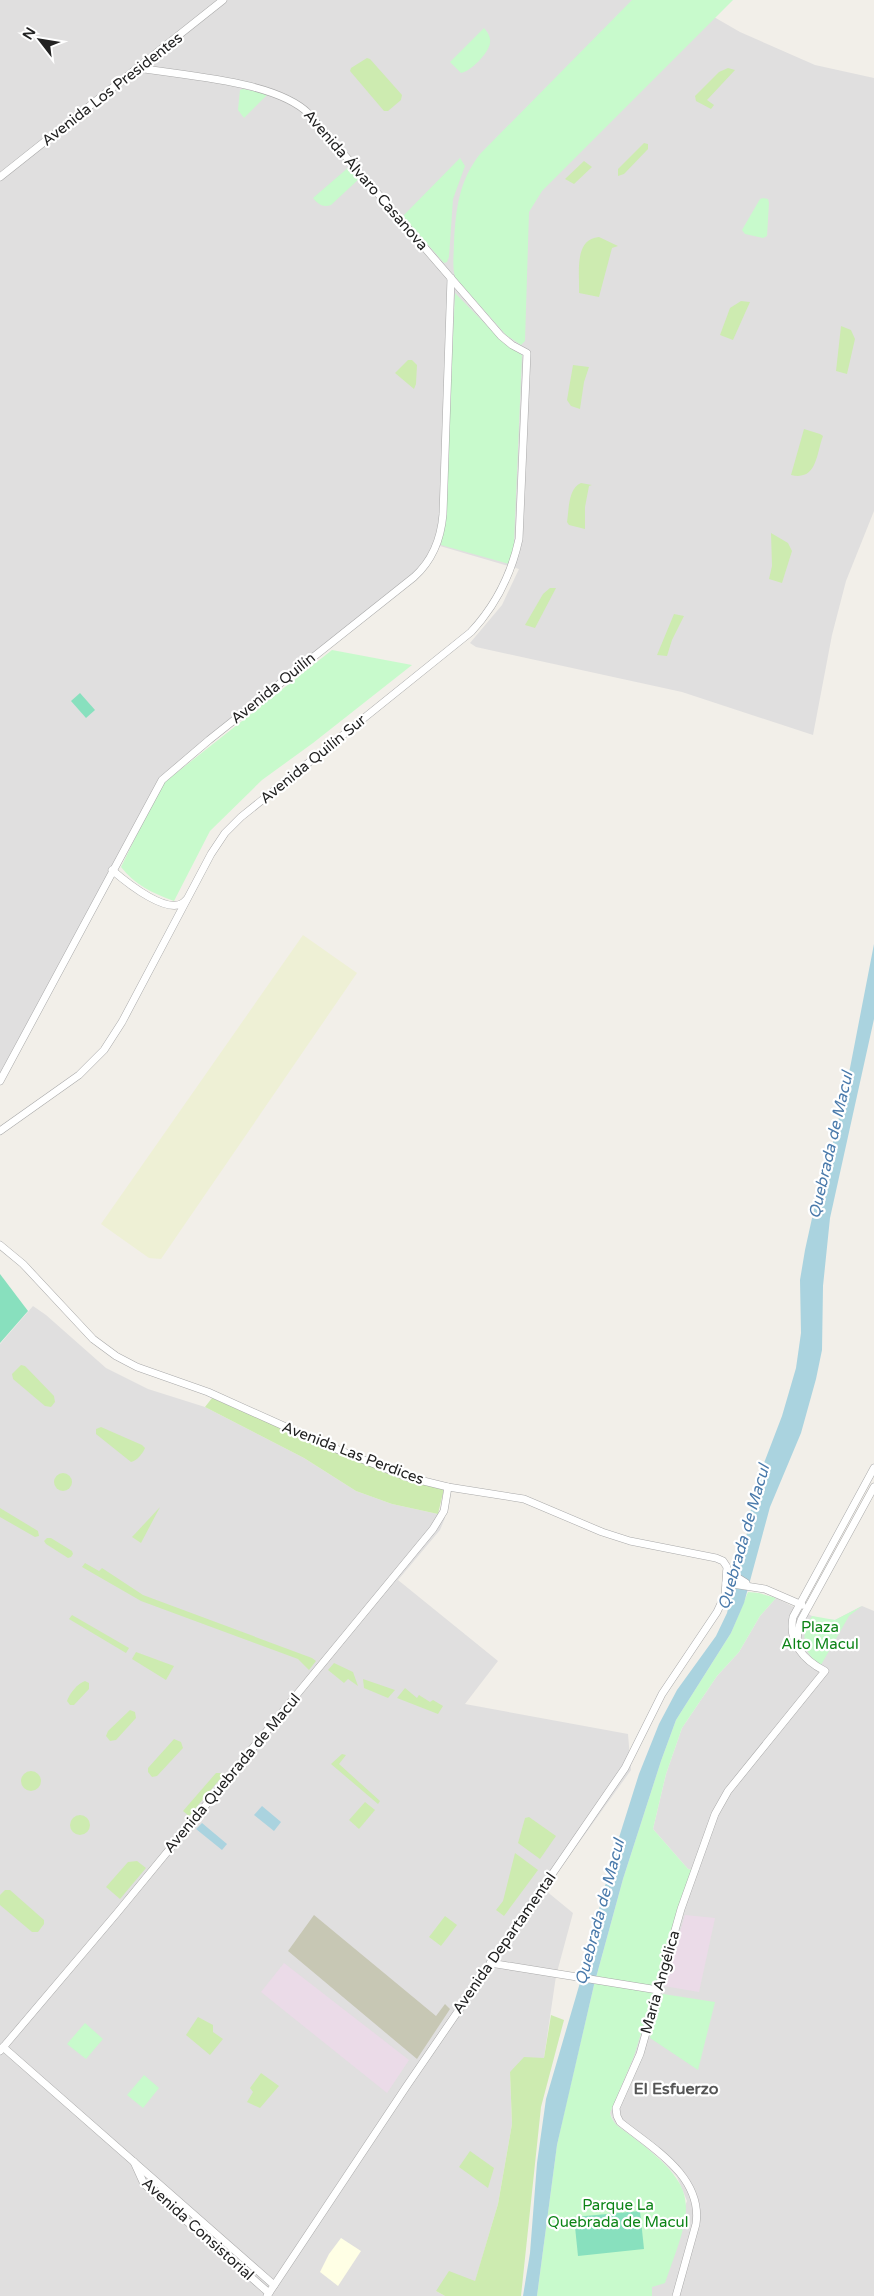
<svg xmlns="http://www.w3.org/2000/svg" width="874" height="2296" font-family="'Varela Round',sans-serif">
<rect width="100%" height="100%" fill="#f2efe9"/>
<g fill="#e0dfdf">
<path d="M0,0H731L714,17L740,32L815,65L874,78V511L846,581L832,635L813,735L682,692L476,647L470,643L502,605L519,569L440,546L431,563L167,776L0,1078Z"/>
<path d="M33,1306L46,1315L106,1368L148,1389L205,1407L304,1458L356,1491L392,1504L438,1514L445,1518L440,1530L398,1580L498,1661L465,1704L628,1734L631,1770L545,1890L573,1913L556,1976L544,2058L510,2072L512,2124L498,2204L475,2282L436,2291L445,2296H0V1344Z"/>
<path d="M776,1598L812,1616L823,1619L835,1620L862,1606L874,1611V2296H652V2287L687,2201L677,2177L659,2158L615,2125L610,2113L691,1870L688,1869L653,1829L666,1774L682,1728L717,1676L739,1652L760,1616Z"/>
</g>
<g fill="#ebdbe8">
<path d="M685,1915L715,1918L699,1992L664,1986Z"/>
<path d="M284,1963L409,2060L387,2093L261,1992Z"/>
</g>
<path fill="#ffffe5" d="M341,2238L361,2251L338,2286L320,2272L329,2254Z"/>
<path fill="#c7c7b4" d="M314,1915L436,2016L445,2004L450,2009L417,2059L288,1951Z"/>
<path fill="#eef0d5" d="M303,935L357,973L161,1259L149,1258L101,1224Z"/>
<g fill="#cdebb0">
<path d="M367,58L370,59L402,95L401,100L388,111H384L350,71L351,68Z"/>
<path d="M728,68L735,70L707,100L714,105L711,109L696,101L695,96L719,72Z"/>
<path d="M644,143L648,144V149L624,174L618,176V169Z"/>
<path d="M584,161L592,167L574,184L565,179Z"/>
<path d="M599,237L618,246L612,248L599,297L579,293C580,275 573,239 599,237Z"/>
<path d="M741,301L750,302L733,340L720,335L730,308Z"/>
<path d="M841,326L851,330L855,339L847,374L836,371Z"/>
<path d="M408,360H412L417,365L416,384L414,389L395,373Z"/>
<path d="M573,365L589,367L584,382L580,409L571,406L567,400Z"/>
<path d="M804,429L820,434L823,436C816,455 817,481 791,475Z"/>
<path d="M581,483L592,485L589,486L585,507V529L569,525L567,522C569,510 568,488 581,483Z"/>
<path d="M771,533L788,543L792,551L782,583L769,579L772,566Z"/>
<path d="M550,588H556L535,628L525,625L543,594Z"/>
<path d="M674,614L684,616L672,640L667,656L657,655Z"/>
<path d="M21,1365L25,1366L54,1396L55,1402L51,1407L45,1406L13,1379L12,1374Z"/>
<path d="M212,1398L326,1448L444,1489L438,1514L392,1504L356,1491L304,1458L205,1407Z"/>
<path d="M101,1427L142,1445L145,1448C143,1453 137,1461 131,1462L96,1434V1429Z"/>
<circle cx="63" cy="1482" r="9"/>
<path d="M160,1507L141,1543L132,1537Z"/>
<path d="M0,1508L38,1531L39,1536L35,1537L0,1517Z"/>
<path d="M47,1538H51L72,1551L73,1554L71,1557L68,1558L46,1544L44,1541Z"/>
<path d="M85,1563L99,1571L102,1568L143,1595L312,1658L316,1661L309,1670L298,1659L141,1601L82,1567Z"/>
<path d="M72,1615L129,1648L126,1653L69,1619Z"/>
<path d="M136,1652L174,1666L166,1680L132,1659Z"/>
<path d="M334,1663L353,1672L358,1686L348,1679L344,1683L328,1670Z"/>
<path d="M363,1679L395,1690L388,1698L364,1688Z"/>
<path d="M85,1681L89,1683V1689L74,1705H70L67,1701C69,1694 78,1683 85,1681Z"/>
<path d="M405,1688L417,1698L419,1695L430,1702L433,1700L443,1706L438,1714L397,1698Z"/>
<path d="M130,1710L135,1712L136,1718L116,1740L110,1741L106,1736L108,1731Z"/>
<path d="M174,1739L181,1742L183,1748L157,1776L152,1777L148,1772V1768Z"/>
<path d="M342,1754L346,1755L339,1764L380,1801L378,1804L331,1764Z"/>
<circle cx="31" cy="1781" r="10"/>
<path d="M216,1773H225L189,1816L183,1811Z"/>
<path d="M365,1802L375,1810L359,1829L349,1820Z"/>
<circle cx="80" cy="1825" r="10"/>
<path d="M529,1817L556,1836L540,1859L518,1843L525,1818Z"/>
<path d="M515,1853L538,1870L504,1916L496,1910L503,1901Z"/>
<path d="M137,1861L146,1868L120,1899L106,1887L128,1862Z"/>
<path d="M5,1890H10L44,1920V1924L38,1932H32L0,1905V1895Z"/>
<path d="M445,1916L457,1925L441,1946L429,1937Z"/>
<path d="M551,2015L564,2020L541,2107L521,2296H445L436,2291L449,2271L475,2281L498,2204L512,2124L510,2072L524,2057L544,2058Z"/>
<path d="M198,2017L213,2025V2032L223,2039L210,2055L186,2035Z"/>
<path d="M261,2073L279,2086L260,2108L247,2102L253,2092L250,2088Z"/>
<path d="M470,2151L494,2168L488,2188L459,2167Z"/>
</g>
<g fill="#c8facc">
<path d="M632,0H733L542,191L529,212L525,341L521,345L506,335L455,277C452,265 454,253 454,242C456,208 459,181 480,154Z"/>
<path d="M484,28C488,33 491,37 490,43C489,53 470,72 461,73L450,62Z"/>
<path d="M243,89L268,94L244,118L238,110L240,90Z"/>
<path d="M460,158L465,166L453,199L449,257L447,262L444,263L403,216Z"/>
<path d="M350,166L360,178L331,205C323,208 318,204 313,198Z"/>
<path d="M763,198L768,199L769,203L767,236L763,238L745,234L742,230L760,199Z"/>
<path d="M455,293L506,345L522,355L513,565L441,545L445,517Z"/>
<path d="M332,650L412,665L313,743L262,780L210,831L174,901C152,893 135,885 121,867L161,785Z"/>
<path d="M748,1592L759,1593L776,1598L760,1616L739,1652L717,1676L682,1728L666,1774L653,1829L688,1869L692,1870L634,2056L610,2113C612,2124 622,2129 630,2135C703,2190 693,2204 665,2283L652,2287V2296H537L557,2145L565,2109L594,1985L623,1879L661,1761L676,1720L731,1633Z"/>
<path d="M862,1606L849,1616L821,1665C802,1654 800,1633 812,1616L835,1620Z"/>
<path d="M663,1994L715,2002L698,2070L650,2038L660,1997Z"/>
<path d="M85,2023L103,2039L86,2059L67,2044Z"/>
<path d="M144,2075L159,2088L143,2108L127,2095Z"/>
</g>
<g fill="#88e0be">
<path d="M80,693L95,710L86,718L71,701Z"/>
<path d="M0,1274L28,1311L0,1343Z"/>
<path d="M640,2211L644,2249L578,2256L574,2217Z"/>
</g>
<g fill="#aad3df">
<path d="M874,944V1019L830,1218L823,1286L822,1350L816,1379L801,1433L770,1507L744,1603L731,1633L676,1720L661,1761L623,1879L594,1985L557,2145L537,2296H523L530,2253L537,2163L546,2099L579,1986L611,1863L639,1774L659,1724L677,1690L716,1636L727,1613L748,1529L754,1489L782,1416L796,1368L801,1333L800,1280L805,1250L816,1200L834,1139L850,1068Z"/>
<path d="M262,1806L281,1822L274,1831L254,1815Z"/>
<path d="M202,1823L227,1844L222,1850L196,1829Z"/>
</g>
<g fill="none" stroke-linecap="round" stroke-linejoin="round">
<g stroke="#a9a9a9" stroke-width="8">
<g id="minor">
<path d="M0,177L223,0"/>
<path d="M112,870C126,882 171,919 186,900"/>
<path d="M0,1081L162,780L209,740L414,577C433,560 441,539 443,514L451,278"/>
<path d="M0,1131L79,1075L104,1050L122,1022L211,854L225,833L241,817L471,632C496,605 511,576 519,539L527,353L512,345L501,336L309,114C277,81 185,76 139,68"/>
<path d="M0,1245L23,1264L93,1339L116,1356L137,1367L208,1392L326,1445L407,1477L448,1487L524,1499L602,1532L630,1541L716,1558L723,1561L727,1567L725,1595L717,1612L662,1694L625,1768L406,2087L267,2296"/>
<path d="M727,1571L746,1583"/>
<path d="M726,1583L765,1589L802,1605"/>
<path d="M797,1642L798,1630L801,1620L874,1487"/>
<path d="M490,1963L658,1990"/>
<path d="M3,2047L274,2285"/>
<path d="M0,2051L117,1913L433,1529L444,1511L448,1487"/>
<path d="M134,2162L144,2184L269,2293"/>
<path d="M676,2296L696,2224C703,2176 651,2147 620,2122L617,2116L616,2108L640,2054L681,1909L715,1814L728,1791L825,1671C803,1660 788,1642 793,1617L874,1468"/>
</g>
</g>
<use href="#minor" stroke="#fff" stroke-width="7"/>
</g>
<g text-anchor="middle" stroke-width="4.5" stroke-linejoin="round" paint-order="stroke">
<g font-size="15" fill="#222" stroke="#fff">
<text transform="translate(112 89) rotate(-38)" y="5">Avenida Los Presidentes</text>
<text transform="translate(366 180) rotate(49)" y="5">Avenida Álvaro Casanova</text>
<text transform="translate(273 688) rotate(-39)" y="5">Avenida Quilín</text>
<text transform="translate(313 759) rotate(-39)" y="5">Avenida Quilín Sur</text>
<text transform="translate(353 1453) rotate(21)" y="5">Avenida Las Perdices</text>
<text transform="translate(232 1773) rotate(-50)" y="5">Avenida Quebrada de Macul</text>
<text transform="translate(504 1943) rotate(-55)" y="5">Avenida Departamental</text>
<text transform="translate(660 1982) rotate(-74)" y="5">María Angélica</text>
<text transform="translate(198 2229) rotate(42)" y="5">Avenida Consistorial</text>
</g>
<g font-size="15" fill="#0c8416" stroke="#fff">
<text x="820" y="1632">Plaza<tspan x="820" dy="17">Alto Macul</tspan></text>
<text x="618" y="2210">Parque La<tspan x="618" dy="17">Quebrada de Macul</tspan></text>
</g>
<g font-size="16" font-style="italic" fill="#4a7aab" stroke="#fff">
<text transform="translate(830 1145) rotate(-77)" y="6">Quebrada de Macul</text>
<text transform="translate(743 1537) rotate(-74)" y="6">Quebrada de Macul</text>
<text transform="translate(599 1912) rotate(-75)" y="6">Quebrada de Macul</text>
</g>
<g font-size="16" font-weight="bold" fill="#555" stroke="#fff">
<text x="676" y="2094">El Esfuerzo</text>
</g>
</g>
<g transform="translate(40 40) rotate(301)" stroke="#ffffff" stroke-width="4" paint-order="stroke">
<path d="M0-4L9 19L0 12L-9 19Z" fill="#222222"/>
<text y="-8" font-size="14" font-weight="bold" text-anchor="middle" fill="#222222">N</text>
</g>
</svg>
